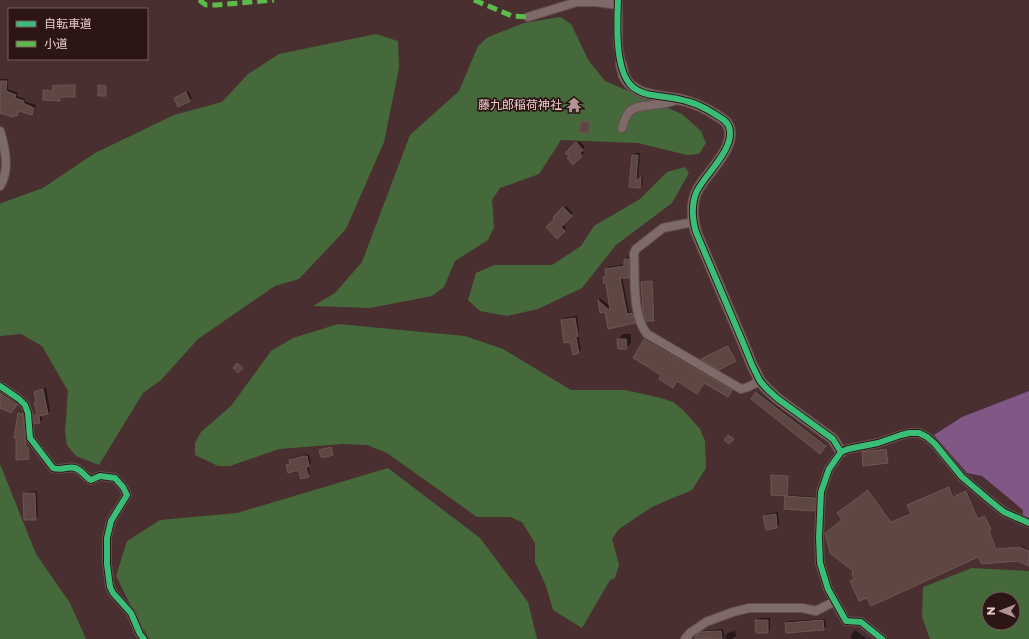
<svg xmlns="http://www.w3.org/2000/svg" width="1029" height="639" viewBox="0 0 1029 639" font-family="Montserrat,'Noto Sans JP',sans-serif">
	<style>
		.forest { fill: #46693b; fill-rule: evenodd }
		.water { fill: #815786 }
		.shadow { fill: #0007 }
		.building { fill: #5e4743; stroke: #6d5754 }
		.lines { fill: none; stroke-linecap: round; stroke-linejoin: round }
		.minor-casing { stroke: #664e4e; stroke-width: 10 }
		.tertiary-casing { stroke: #664e4e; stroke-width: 12 }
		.minor { stroke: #7f6a6a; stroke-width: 8 }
		.tertiary { stroke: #7f6a6a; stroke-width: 10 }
		.quiet { stroke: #5cbc4b; stroke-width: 5; stroke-dasharray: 10 5; stroke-linecap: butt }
		.cycleway-casing { stroke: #2b1515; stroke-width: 8 }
		.cycleway { stroke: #3abd76; stroke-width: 6 }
		.labels { text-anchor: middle; stroke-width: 3.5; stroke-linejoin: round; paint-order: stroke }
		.poi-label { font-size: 12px; fill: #ebcbca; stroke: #2b1515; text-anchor: end }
	</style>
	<rect width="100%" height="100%" fill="#492f30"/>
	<path class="forest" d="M560,17L571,24L589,61L605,81L682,114L701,131L706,143L699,154L687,155L638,143L561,140L539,174L500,188L492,200L494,227L488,240L455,261L444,287L432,296L370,308L313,306L335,293L362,262L410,135L459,91L478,46L488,37L524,23Z
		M376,34L398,41L399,68L384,142L346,229L299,279L275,286L198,339L161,380L143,393L99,465L76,456L67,445L65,432L68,391L42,346L21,334L0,336V204L4,202L43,188L95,153L174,115L222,102L248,74L279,54Z
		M685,167L689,173L672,203L616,245L582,288L538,309L507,316L480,311L468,300L476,273L494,265H552L581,246L594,226L640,199L667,172Z
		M338,324L465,336L503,349L571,390H625L661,398L673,402L683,410L700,429L705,441L706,468L692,490L652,507L619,529L612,539L619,565L615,578L610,580L582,628L553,610L546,586L535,562V543L522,522L510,517H477L387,453L367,445L343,444L279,449L230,466H218L195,455V443L201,432L231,406L271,351L293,338Z
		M0,464L36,554L70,603L86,639H0Z
		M388,468L480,538L528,602L537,639H150L139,622L116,576L127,541L160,520L237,513Z
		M972,568L1029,571V639H930L922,617L923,587ZM989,599H1013V623H989Z"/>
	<path class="water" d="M1029,391V518L1023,516V510L982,476L967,473L934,435L962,417Z"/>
	<path class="shadow" d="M0,79H8V89L18,93L17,96L25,99L24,101L36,105L34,112L31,114L20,110L17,115L0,110Z
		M54,84L75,85V95L74,96H61L60,100L44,91L45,90H53Z
		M188,91L192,98L190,100L179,106L177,96Z
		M579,141L585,147L582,150L584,153L573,163L570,156L567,153Z
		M635,153H640L638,181L643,176L642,185L640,187L630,186L632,155Z
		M566,206L573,213L562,224L566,228L557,238L556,219L554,217Z
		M627,257H631V274L629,277H622L629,312L634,311L637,320L635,322L605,311L601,312L599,300L600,298L611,307L607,282L604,278L606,275V269L608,267L625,264V260Z
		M643,281H652L655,319L654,320L642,282Z
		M577,316L579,333L578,335L581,350L579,352L574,354L571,341L562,321L564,318Z
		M623,334H631V343L626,348L618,340Z
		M646,338L732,389L729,395L704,382L677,380L663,375L634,358Z
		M729,346L736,360L719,369L703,359Z
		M46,388L50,410L48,413L41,415L42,420L40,422L35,423V415L37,412L35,403L37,401L35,392L38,390Z
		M0,390L18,403L12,410L0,407Z
		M758,392L826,445L820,453L757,393Z
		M20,411L24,412L27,446H30V457L29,458L17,459L19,413Z
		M886,448L888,461L887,462L863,452Z
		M306,454L309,455L311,463L308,466L310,474L308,476L299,469L287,466L291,463L290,460L292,458Z
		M773,475H788L787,494L786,495L772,476Z
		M950,487L954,497L967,491L979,519L986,516L991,527L989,529L997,549L1022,546L1029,550V565L1018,560L979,556L868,596L855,579L843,520L839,513L869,490L892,522L912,514L909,505Z
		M37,491L38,516L36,519L24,494L26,492Z
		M786,495L815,497L814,509L813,510L786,496Z
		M778,512L779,524L776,527L764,517L767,514Z
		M759,618H770V630L768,632L756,620Z
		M825,619L826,627L823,629L786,623L788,621Z
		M723,629L724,637L728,633L735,631L736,636L732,639H726V636L723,639H696L698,634L704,631Z
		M855,630L867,639H853L850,637Z"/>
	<path class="building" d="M0,81H7L6,91L16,95L15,98L24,101L23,103L34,108L32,115L19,111L17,116L15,115L14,117L0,113Z
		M53,85H75V97H60V101L43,100V90L52,91Z
		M98,85L106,86V96H98Z
		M186,92L190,101L178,107L174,98Z
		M574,98L579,102L574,107L569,102Z
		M581,121L590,122L589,134L579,132Z
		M576,142L583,150L580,153L582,156L573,165L567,158L569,156L565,153Z
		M632,155H638L636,181L641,177L640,188L629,187Z
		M563,207L572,216L561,227L565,231L557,239L546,227L554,219L553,217Z
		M624,259H629V278H620L627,314L632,313L635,323L608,329L605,312L600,313L598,300L610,311L606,283L604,284L603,277H606L605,269L624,266Z
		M652,281L654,321H646L643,310L641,282Z
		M575,318L578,336L576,337L579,353L573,355L570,342L564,343L561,320Z
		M617,339H626L627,349H618Z
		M644,339L732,390L728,397L704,383L697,394L677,381L673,388L659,379L661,375L633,358Z
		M728,346L736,361L719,370L701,359Z
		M237,363L243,368L238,373L233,368Z
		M43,389L48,414L39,416L40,423L34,424V415H37L34,403L36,402L34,392Z
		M756,392L826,446L820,454L751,399Z
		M0,393L17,405L11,413L0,408Z
		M18,413H22L23,414L25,438L26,442V447H29V459L16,460V438H14Z
		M728,435L734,439L729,444L724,440Z
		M331,447L333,455L323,458V456L321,457L319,450Z
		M886,449L888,463L863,466L862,452Z
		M303,456H307L309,466L306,467L309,477L301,479L298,470L288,473L286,465L290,464L289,460Z
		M771,475L788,476L787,496L771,495Z
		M949,487L953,497L966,491L978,519L985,516L991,529L989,530L996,549L1020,547L1029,551V566L1017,561L982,564L978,557L871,606L867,598L859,601L850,581L854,579L852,574L853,571L830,553L825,533L842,520L837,513L868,490L891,522L911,514L907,505Z
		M23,493H35L36,520H24Z
		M785,496L815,498L814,511L784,509Z
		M776,514L777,528L766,530L763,516Z
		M755,620H768V633H756Z
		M823,620L824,630L786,633L785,623Z
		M721,631L722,639H695V637L700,632Z"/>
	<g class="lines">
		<defs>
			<path id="minor" d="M618,1V45L621,64
				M528,17L577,2H596L618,5
				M622,128C624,122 625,116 630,111C637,103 665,107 678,99
				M0,131C5,147 10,171 0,186
				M693,222L663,228L636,249L634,253C635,276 632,316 647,334L741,389L748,387L760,381
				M0,386L19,399L25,405L28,413L30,438L53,468C60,471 68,466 75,468C82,470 85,477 91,480L100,476L115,478L123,487L127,495L111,521L107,538V564L110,587L113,593L131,613L140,634L144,639
				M685,639L690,633L706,622L733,612L749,608H802L816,611L835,601
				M882,639L861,622L846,621L828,589L820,563L819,538L821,492L829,469L841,452L848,449L878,443L901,435L909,433H919L927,437L935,444L962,477L989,500L1004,512L1029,523"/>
			<path id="tertiary" d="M621,64C622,68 623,72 624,76C635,99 665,95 686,101C697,104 707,109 716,115C721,118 727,121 729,127C736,149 706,173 697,191C691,204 692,218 696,232L744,345L752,365L760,381L767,389L778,399L833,439L841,452"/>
		</defs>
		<use href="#minor" class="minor-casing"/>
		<use href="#tertiary" class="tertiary-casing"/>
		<use href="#minor" class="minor"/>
		<use href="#tertiary" class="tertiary"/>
		<path class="quiet" d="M199,0L206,5H216L274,0
			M474,0L512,16L528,17"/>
		<defs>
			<path id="cycleway" d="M618,0C617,22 615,65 629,83C633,89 640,92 647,94C660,97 673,97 686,101C695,103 705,108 713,113C719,117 727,120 729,127C736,148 706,173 697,191C691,204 692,218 696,232L744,345L752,365L760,381L767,389L778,399L833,439L841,452
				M0,386L19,399L25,405L28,413L30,438L53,468C60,471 68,466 75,468C82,470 85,477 91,480L100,476L115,478L123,487L127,495L111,521L107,538V564L110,587L113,593L131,613L140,634L144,639
				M882,639L861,622L846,621L828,589L820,563L819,538L821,492L829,469L841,452L848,449L878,443L901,435L909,433H919L927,437L935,444L962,477L989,500L1004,512L1029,523"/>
		</defs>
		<use href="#cycleway" class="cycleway-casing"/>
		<use href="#cycleway" class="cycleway"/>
	</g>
	<defs>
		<symbol id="temple-bare" viewBox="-9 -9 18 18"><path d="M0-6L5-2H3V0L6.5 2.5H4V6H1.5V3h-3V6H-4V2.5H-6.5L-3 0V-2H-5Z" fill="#b29494" stroke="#2b1515" stroke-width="2.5" paint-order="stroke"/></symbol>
	</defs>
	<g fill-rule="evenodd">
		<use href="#temple-bare" x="563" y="94" width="22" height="22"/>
	</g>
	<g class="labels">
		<g class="poi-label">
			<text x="562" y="109">藤九郎稲荷神社</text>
		</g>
	</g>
	<rect x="8" y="8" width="140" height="52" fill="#2b1515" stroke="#785e5d"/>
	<rect x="16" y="21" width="20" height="6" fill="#3abd76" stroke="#785e5d"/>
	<text x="44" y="28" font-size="12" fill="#ebcbca">自転車道</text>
	<rect x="16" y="41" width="20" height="6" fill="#5cbc4b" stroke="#785e5d"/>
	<text x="44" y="48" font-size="12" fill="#ebcbca">小道</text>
	<g transform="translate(1001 611) rotate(270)"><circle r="19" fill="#2b1515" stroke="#785e5d"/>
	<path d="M0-3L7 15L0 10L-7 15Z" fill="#b29494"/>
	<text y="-6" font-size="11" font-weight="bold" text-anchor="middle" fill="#ebcbca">N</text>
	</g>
</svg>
